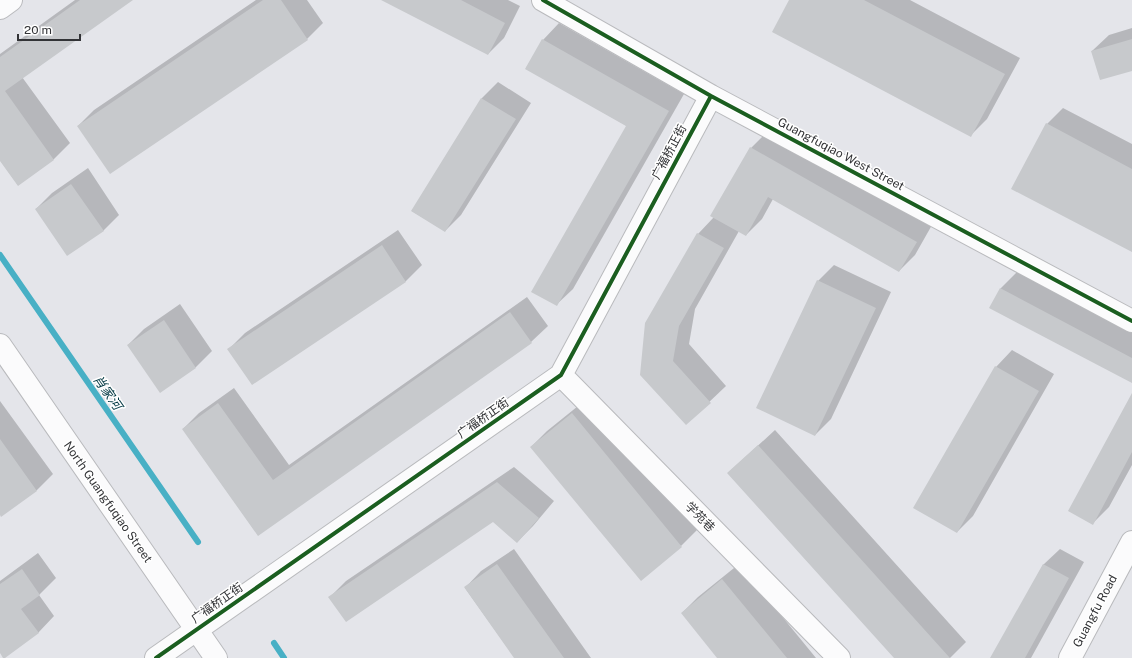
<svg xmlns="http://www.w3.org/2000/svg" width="1132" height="658" viewBox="0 0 1132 658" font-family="'Public Sans','Noto Sans SC',sans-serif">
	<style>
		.shadow { fill: #0003 }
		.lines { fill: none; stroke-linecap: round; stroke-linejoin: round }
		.stream { stroke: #48b0c5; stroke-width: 6 }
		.building { fill: #c7c9cc }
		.street-casing { stroke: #b9babd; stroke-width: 24 }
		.secondary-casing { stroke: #b9babd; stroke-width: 24 }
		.street { stroke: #fbfbfc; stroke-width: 22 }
		.secondary { stroke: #fbfbfc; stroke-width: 22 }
		.cycleway-casing { stroke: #fff; stroke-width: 6 }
		.cycleway { stroke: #1b5e20; stroke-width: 4 }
		.labels { text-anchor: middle; stroke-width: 3; stroke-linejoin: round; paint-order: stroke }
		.street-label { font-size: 12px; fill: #323336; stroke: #fff }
		.water-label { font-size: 13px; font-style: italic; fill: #003742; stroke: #fff }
	</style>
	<rect width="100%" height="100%" fill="#e4e5ea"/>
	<path class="shadow" d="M75,0H131L22,77L70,143L54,159L18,185L0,160V54Z
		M256,0H307L323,23L307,39L78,126L94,110Z
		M383,0H508L520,6L504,38L488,54Z
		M790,0H910L1020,58L987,119L971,135Z
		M559,23L684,94L573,289L556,305L627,126L526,68L543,40Z
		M1132,28V70L1092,51L1109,35Z
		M498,82L531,103L461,215L445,231L412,211L482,98Z
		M1063,108L1132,144V251L1047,124Z
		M767,132L932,225L915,255L899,271L773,199L762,219L746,235L739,231L695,309L689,344L726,386L686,424L646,324L698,234L714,217L751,148Z
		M88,168L119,215L103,231L36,209L52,193Z
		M398,230L422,265L406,281L252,384L229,349L245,333Z
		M834,265L891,292L831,419L815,435L818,281Z
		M1017,272L1132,333V382L991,307L1001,288Z
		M527,297L548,326L531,342L258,535L183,429L199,413L234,388L289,465Z
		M180,304L212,351L196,367L160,391L128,345L144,329Z
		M1012,350L1054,374L973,516L957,532L996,367Z
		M1132,395V465L1109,507L1093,523Z
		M588,398L697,530L681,546L531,447L547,431Z
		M0,401L53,474L37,490L2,515L0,513Z
		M775,430L966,642L950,658H895L728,473Z
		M514,467L554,501L533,526L517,542L493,521L330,597L346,581Z
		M514,549L591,658H515L465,588L481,571Z
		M1060,549L1084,562L1031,658H992L1043,565Z
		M38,553L56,578L39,595L54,616L38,633L0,652V581Z
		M739,564L816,658H719L682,613L698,597Z"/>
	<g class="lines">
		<path class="stream" d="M0,255L198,542
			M274,643L284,658"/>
	</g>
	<path class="building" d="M80,0H133L5,91L54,160L18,186L0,161V57Z
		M263,0H281L308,40L110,174L77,126Z
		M381,0H461L505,23L488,55Z
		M789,0H864L1005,74L971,137L772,32Z
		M542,39L669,111L557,306L531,292L626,126L525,69Z
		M1132,39V71L1100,80L1091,51Z
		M481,98L516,119L445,232L411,211Z
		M1046,123L1132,169V252L1011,189Z
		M750,147L917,242L899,272L768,197L746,236L710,216Z
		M71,184L104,231L67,256L35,209Z
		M697,233L724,248L679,326L673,361L711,403L686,425L640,375L645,323Z
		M382,245L406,282L252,385L227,349Z
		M817,280L876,308L815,436L756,408Z
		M1000,288L1132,358V383L989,308Z
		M510,312L532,343L258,536L182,429L218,403L273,480Z
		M164,320L196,368L160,393L127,345Z
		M995,366L1039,391L957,533L913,508Z
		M1132,393V452L1093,525L1068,511Z
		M572,413L682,547L641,581L530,447Z
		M0,439L37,491L1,517L0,515Z
		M758,445L950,658H894L727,473Z
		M497,482L539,518L517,543L493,522L346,622L328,597Z
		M497,564L564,658H514L464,587Z
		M1043,564L1069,578L1025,658H990Z
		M22,569L40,595L21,609L39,633L5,658H3L0,653V584Z
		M722,579L787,658H717L681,613Z"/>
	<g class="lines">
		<defs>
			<path id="street" d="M543,0L711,96L1132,321
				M0,8L11,0
				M561,375L839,658
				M156,658L561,375L711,96"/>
			<path id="secondary" d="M0,345L216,658
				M1070,658L1132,542"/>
		</defs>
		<use href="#street" class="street-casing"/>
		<use href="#secondary" class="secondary-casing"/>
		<use href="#street" class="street"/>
		<use href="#secondary" class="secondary"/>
		<defs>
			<path id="cycleway" d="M543,0L711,96L1132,321
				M156,658L561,375L711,96"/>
		</defs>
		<use href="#cycleway" class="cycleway-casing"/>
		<use href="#cycleway" class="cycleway"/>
	</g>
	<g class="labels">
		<g class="street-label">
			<text transform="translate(669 152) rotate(-62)" y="4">广福桥正街</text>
			<text transform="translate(841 154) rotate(28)" y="4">Guangfuqiao West Street</text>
			<text transform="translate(483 418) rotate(-35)" y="4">广福桥正街</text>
			<text transform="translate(108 502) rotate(55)" y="4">North Guangfuqiao Street</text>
			<text transform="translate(700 517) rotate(45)" y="4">学苑巷</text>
			<text transform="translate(217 603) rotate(-35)" y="4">广福桥正街</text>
			<text transform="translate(1095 611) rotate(-62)" y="4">Guangfu Road</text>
		</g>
		<g class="water-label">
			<text transform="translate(108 392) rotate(55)" y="5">肖家河</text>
		</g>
	</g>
	<path d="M18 34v6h62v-6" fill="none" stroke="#323336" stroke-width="2"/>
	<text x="24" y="34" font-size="12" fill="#323336" stroke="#ffffff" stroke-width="3" paint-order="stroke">20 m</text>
</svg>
